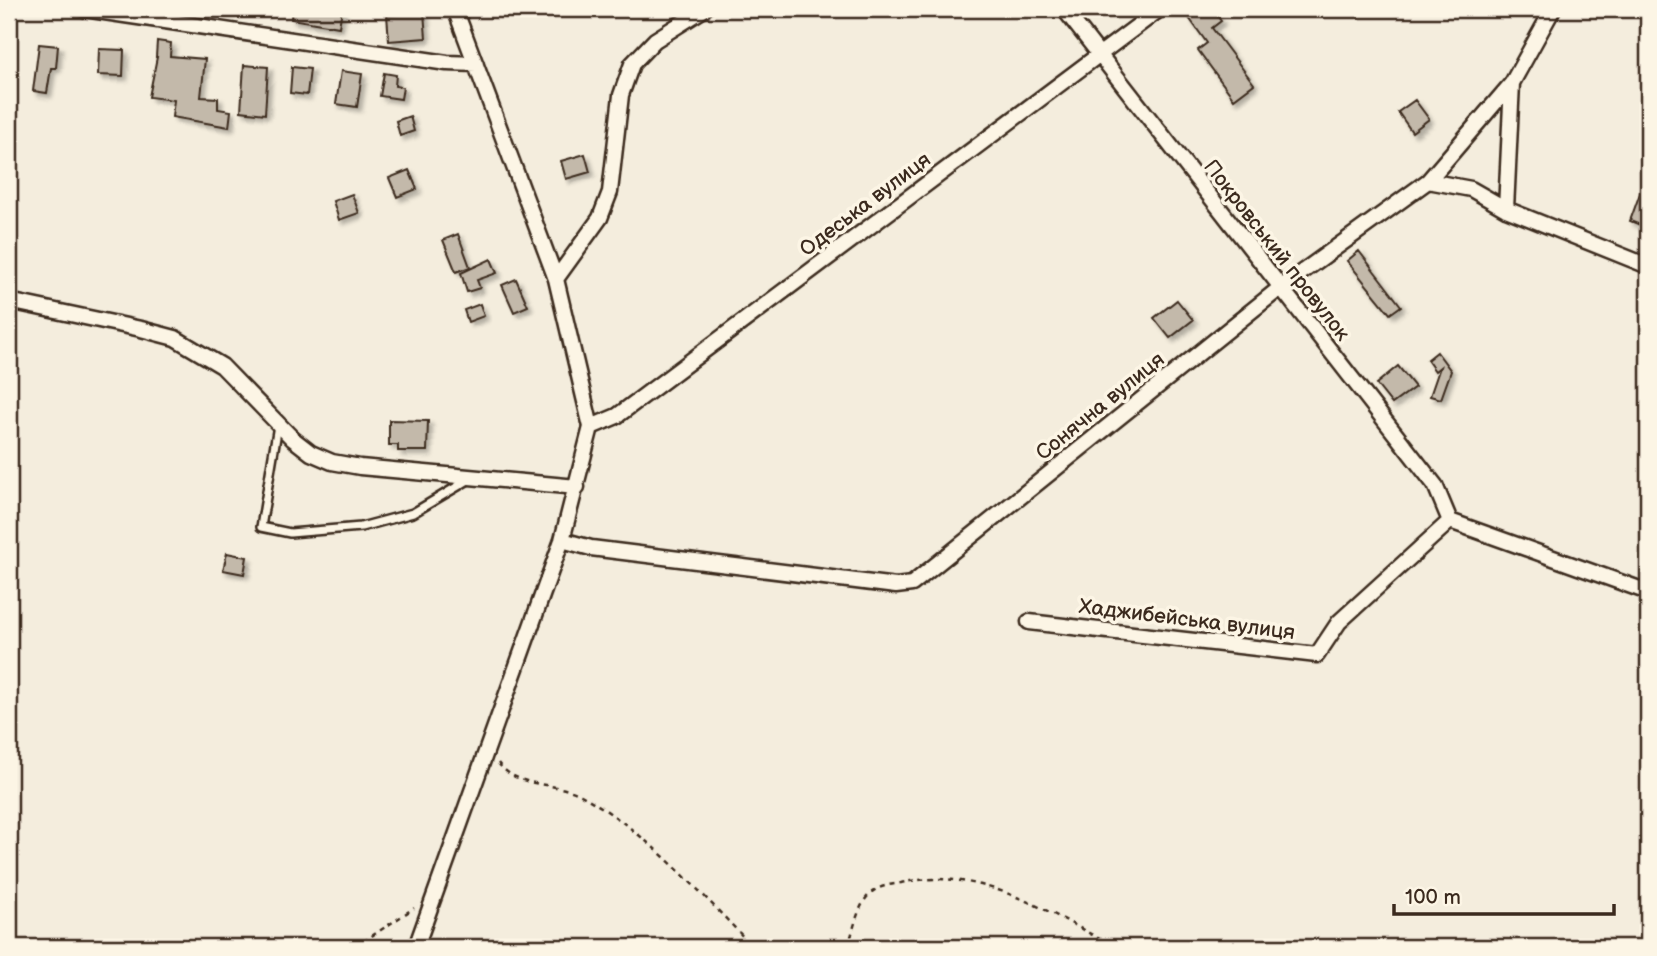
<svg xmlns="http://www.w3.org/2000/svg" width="1657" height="956" viewBox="0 0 1657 956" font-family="'Balsamiq Sans',sans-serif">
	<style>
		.building { fill: #c3b9aa; stroke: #3b2a1e; stroke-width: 2; filter: url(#shadow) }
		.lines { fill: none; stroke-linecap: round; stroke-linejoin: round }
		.lane-casing { stroke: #3b2a1e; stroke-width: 12 }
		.street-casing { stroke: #3b2a1e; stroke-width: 19 }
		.path { stroke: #3b2a1e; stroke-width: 2.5; stroke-dasharray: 5 5; stroke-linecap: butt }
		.lane { stroke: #fcf5e5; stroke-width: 7 }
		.street { stroke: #fcf5e5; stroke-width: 14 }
		.labels { text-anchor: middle; stroke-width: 7; stroke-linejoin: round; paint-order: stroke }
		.street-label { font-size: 21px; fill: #3b2a1e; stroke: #fcf5e5 }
	</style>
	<defs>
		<filter id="shadow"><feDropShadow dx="4" dy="4" stdDeviation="2" flood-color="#0004"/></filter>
	</defs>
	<rect width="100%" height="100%" fill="#f4eddd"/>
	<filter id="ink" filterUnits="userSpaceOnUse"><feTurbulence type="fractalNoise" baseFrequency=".0143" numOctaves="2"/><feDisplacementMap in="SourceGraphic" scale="14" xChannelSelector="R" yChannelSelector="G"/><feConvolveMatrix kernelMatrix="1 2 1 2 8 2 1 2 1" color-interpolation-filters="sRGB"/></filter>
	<g filter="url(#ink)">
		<path class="building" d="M292,9H342L339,27L291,19Z
			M1201,9H1212L1221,21L1212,28L1254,84L1234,99L1198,50L1207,43L1189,18Z
			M424,12L426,38L389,41L387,15Z
			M157,41L171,43L170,56L205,59L201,97L218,98V109L231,111L229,127L172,117L174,100L149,97L157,57H156Z
			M39,44L58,46L56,68H51L47,93L33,91Z
			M99,49L124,50L123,76L98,75Z
			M244,65L268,67L265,114L241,111Z
			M292,67L310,69L307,95L290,93Z
			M341,71L362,74L357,107L336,104Z
			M384,73L396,75L395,86L403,87L401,99L380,96Z
			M1415,100L1429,119L1412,132L1398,112Z
			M410,116L414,131L400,136L396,121Z
			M585,154L590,172L566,179L561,161Z
			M409,170L417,189L397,197L389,178Z
			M1647,174H1648V228L1630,221Z
			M352,194L359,213L339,220L333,201Z
			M458,234L470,267L456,272L443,240Z
			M1359,251L1401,306L1390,314L1347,261Z
			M491,259L497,273L477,280L480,288L467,292L461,273Z
			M516,279L528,306L514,312L502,285Z
			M1177,300L1193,320L1170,338L1154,318Z
			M480,304L484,316L468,322L464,310Z
			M1437,352L1451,371L1441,399L1430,396L1440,367L1435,371L1427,360Z
			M1398,366L1415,387L1392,404L1376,384Z
			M389,420L428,421L427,451H398V445H389Z
			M227,553L247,557L244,574L223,570Z"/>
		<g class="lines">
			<defs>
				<path id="lane" d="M278,425L261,527L290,533L361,527L413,513L470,479"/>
				<path id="street" d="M84,9L447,63L476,64
					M1064,9L1435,485L1450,521
					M1428,181L1471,189L1506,209L1648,266
					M1506,209L1512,83
					M556,279L600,218L610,192L621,95L632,64L655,40L704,9
					M9,301L141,329L175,338L222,366L293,439L311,453L332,462L360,467L577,487
					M591,427L617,416L1160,9
					M562,540L591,548L896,586L912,584L1280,288L1428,181L1512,83L1553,9
					M1029,622L1317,655L1339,622L1450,521L1648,592
					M416,947L562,540L591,427L556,279L455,9"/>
			</defs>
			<use href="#lane" class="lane-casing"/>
			<use href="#street" class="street-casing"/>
			<path class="path" d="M498,763C518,789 554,781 581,795C646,831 702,894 753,947
				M355,947L414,908
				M848,947C853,932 857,909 867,897C876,886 888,885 901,883C977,865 1050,912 1114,947"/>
			<use href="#lane" class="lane"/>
			<use href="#street" class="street"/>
		</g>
	</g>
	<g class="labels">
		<g class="street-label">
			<text transform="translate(865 204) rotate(-37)" y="7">Одеська вулиця</text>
			<text transform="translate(1277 250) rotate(52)" y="7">Покровський провулок</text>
			<text transform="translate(1100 406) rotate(-39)" y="7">Сонячна вулиця</text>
			<text transform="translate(1187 619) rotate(7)" y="7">Хаджибейська вулиця</text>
		</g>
	</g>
	<rect width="1657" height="956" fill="none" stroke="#fcf5e5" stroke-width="35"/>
	<rect x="18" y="18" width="1622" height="921" fill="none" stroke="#3b2a1e" stroke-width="2.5" filter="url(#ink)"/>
	<path d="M1394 904v10h220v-10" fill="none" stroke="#3b2a1e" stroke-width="3.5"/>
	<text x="1405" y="904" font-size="21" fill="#3b2a1e" stroke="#fcf5e5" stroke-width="5" paint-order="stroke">100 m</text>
</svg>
